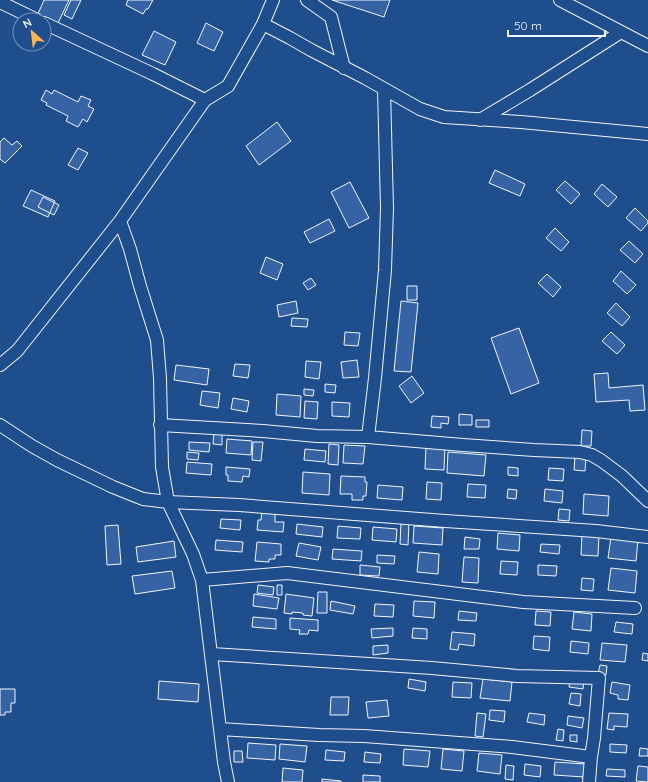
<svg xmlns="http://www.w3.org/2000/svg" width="648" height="782" viewBox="0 0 648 782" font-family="Quicksand,sans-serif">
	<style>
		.building { fill: #3563a3; stroke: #f2f6ff }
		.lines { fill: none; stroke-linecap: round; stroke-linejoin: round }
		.street-casing { stroke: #f2f6ff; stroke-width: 14 }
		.street { stroke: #1f4e8c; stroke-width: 12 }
	</style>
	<rect width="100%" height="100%" fill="#1f4e8c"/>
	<path class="building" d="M44,0H69L57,25L37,16Z
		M71,0H81L72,19L64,15Z
		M128,0H153L148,9H146L143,14L126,5Z
		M332,0H390L384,17Z
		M206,23L223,32L214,51L197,43Z
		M154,31L176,42L165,65L142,55Z
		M46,90L52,94L54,90L78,102L81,96L91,100L88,106L94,109L87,122L83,119L78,127L66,121L68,116L46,105L47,103L41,100Z
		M277,122L291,141L259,165L246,146Z
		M4,138L12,145L17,141L22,146L5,163L0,159V142Z
		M78,148L88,153L78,170L68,165Z
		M495,170L525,184L520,196L489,183Z
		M565,181L580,194L571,204L556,190Z
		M350,182L369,218L349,228L331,192Z
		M602,184L617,197L608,207L594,194Z
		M31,190L55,201L48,217L23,206Z
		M43,197L59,205L54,215L38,207Z
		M635,208L648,221V223L641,231L626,218Z
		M329,219L335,231L310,243L304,232Z
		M555,228L569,242L561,251L546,238Z
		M629,241L643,254L635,263L620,250Z
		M266,257L283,264L277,280L260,273Z
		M621,271L636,285L627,294L613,281Z
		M547,274L561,287L553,297L538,283Z
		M311,278L316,285L308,290L303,283Z
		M407,286H417V300H407Z
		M296,301L298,313L279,317L277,305Z
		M401,301L418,303L411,372L394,371Z
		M616,303L630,317L622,326L607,313Z
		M292,318L308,319L307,327L291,326Z
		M519,328L539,383L511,394L491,338Z
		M345,332L360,333L358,346L344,345Z
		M611,332L625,345L617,354L602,341Z
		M357,360L359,377L343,378L341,362Z
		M306,361L321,362L319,379L305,377Z
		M235,364L250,365L248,378L233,376Z
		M176,365L209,369L207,385L174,380Z
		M608,373L609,388L643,385L645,410L630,411L629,400L596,402L594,374Z
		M412,376L424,393L411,403L399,386Z
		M325,384L336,385L335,393L325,392Z
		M304,389L314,390L313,396L304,395Z
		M202,391L220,393L218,408L200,405Z
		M277,394L301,396L300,417L276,415Z
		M233,398L249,401L247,412L231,409Z
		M305,401L318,402L317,419L304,418Z
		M332,402L350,403L349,417L332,416Z
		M459,414L472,415V425H459Z
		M432,416L449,417L448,424L441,423V428L431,427Z
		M476,420H489V427H476Z
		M582,430L592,431L591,446H581Z
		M214,432L222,433V445L213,444Z
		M227,439L252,441L251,455L226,453Z
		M189,442L210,443L209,452L189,450Z
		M253,442H263L261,461L252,460Z
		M329,444L339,445L338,465L328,464Z
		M344,445L365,446L363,464L343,463Z
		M426,445L445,446L444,470L425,469Z
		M305,449L326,451L325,462L304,460Z
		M187,452L199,453L198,460L187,459Z
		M448,452L486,455L484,476L447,473Z
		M575,456L586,457L585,471L574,470Z
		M187,462L212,464L211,475L186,473Z
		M226,467L250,469L249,477L243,476L242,482L228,481V475H226Z
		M508,467L518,468V476L508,475Z
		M549,468L564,469L563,481L548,480Z
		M303,472L330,474L329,495L302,493Z
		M341,476L365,477V482H367L366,496H363V500H352V494H340Z
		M427,482L442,483L441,500L426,499Z
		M468,484L486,485L485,498L467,497Z
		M378,485L403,487L402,500L377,498Z
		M508,489L517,490L516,499L507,498Z
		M545,489L563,491L562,503L544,501Z
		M584,494L609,496L608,516L583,514Z
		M559,509L570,510L569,521L558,520Z
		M262,512L275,513V522H284L283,532L257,530L258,520H261Z
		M221,519L241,520L240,530L220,528Z
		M401,522H409L408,545L400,544Z
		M297,524L323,527L322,537L296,534Z
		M118,525L121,564L107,565L105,526Z
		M338,526L361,528L360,539L337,538Z
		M414,526L443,528L442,545L413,543Z
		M373,527L397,529L396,542L372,540Z
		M498,533L520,535L519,551L497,549Z
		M582,534L599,535L598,556L581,555Z
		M465,537L480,539L479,549H464Z
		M611,537L638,540L636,561L608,558Z
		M216,540L243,542L242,552L215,550Z
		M174,541L176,557L138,562L136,547Z
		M257,542L281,544V555H275V559H269V562L255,561Z
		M299,543L321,547L318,560L296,556Z
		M541,544L560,545L559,554L540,552Z
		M333,549L362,551L361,561L332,559Z
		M419,552L439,554L438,574L417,572Z
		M377,555L395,556L394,564L377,563Z
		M464,557L479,558L478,583L462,582Z
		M501,561L518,562L517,575L500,574Z
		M360,565L380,567L379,576L360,575Z
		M538,565L557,566L556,576L538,575Z
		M611,568L637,571L635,593L608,590Z
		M172,571L175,588L135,594L132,576Z
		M582,578L594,579L593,591L581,590Z
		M258,585L274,587L273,595L257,593Z
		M277,585H282V595H277Z
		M318,592H327V613H317Z
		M254,594L279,598L277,609L253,606Z
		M286,594L314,598L312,616L303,615V613L292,612V614L284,613Z
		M331,601L355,606L353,614L330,610Z
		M414,601L435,602L434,618L413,616Z
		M375,604L394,605L393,617L374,616Z
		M459,611L477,613L476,621L458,620Z
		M536,611L551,612L550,626L535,625Z
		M574,612L592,614L591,631L572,629Z
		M253,617L276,619V629L252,627Z
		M290,618L318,620V631L309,630L308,634H299L300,630L290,629Z
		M616,622L633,624L632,634L614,632Z
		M393,628V636L372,638L371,629Z
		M413,628L427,629V639L412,638Z
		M452,632L475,634L474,646L459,644L458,650L450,649Z
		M534,636L550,637L549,651L533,649Z
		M571,641L589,643L588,654L570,652Z
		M602,643L627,645L625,662L600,660Z
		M388,645V653L373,655V646Z
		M643,653L648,654V661L642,660Z
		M600,665L607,666L606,675L598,674Z
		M409,679L426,682L425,691L408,688Z
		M483,679L512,682L510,701L480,698Z
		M570,679L584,681L583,689L569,687Z
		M159,681L199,684L198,702L158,699Z
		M453,682L472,683L471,698L452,697Z
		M612,682L630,685L628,700L618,699V695L610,693Z
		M0,689H15V703H11V712H5V715H0Z
		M571,693L581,694L580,706L569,704Z
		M331,697H349L348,715H330Z
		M387,700L389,716L368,718L366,702Z
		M490,710L505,711L504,722L489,720Z
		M477,713L486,714L483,737L475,736Z
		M529,713L545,715L544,725L527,722Z
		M609,713L628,714L627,727L614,726V730L607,729Z
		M568,716L584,718L582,728L567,725Z
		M558,729L564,730L563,741L556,740Z
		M570,735H577V742L570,741Z
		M248,743L276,745L275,760L247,758Z
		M280,744L307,746L305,762L279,759Z
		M610,744L627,745L626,753L610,752Z
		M640,748L648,749V756H639Z
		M404,749L430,751L428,767L403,765Z
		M443,749L464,751L462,771L441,769Z
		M326,750L345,752L344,761L325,760Z
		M234,751H242L243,762H234Z
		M365,752L381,754L380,763L364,762Z
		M479,753L502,755L500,774L477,771Z
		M555,762L585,764L584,777L554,775Z
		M525,764L541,766L540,777L524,775Z
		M506,765L514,766L513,780L505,779Z
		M638,766L648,767V782L636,781Z
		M283,768L303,770L302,782H282Z
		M607,769L625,770V777L606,776Z
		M363,775L380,776V782H363Z
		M322,779L341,781V782H322Z"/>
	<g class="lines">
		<defs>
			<path id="street" d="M307,0L331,17L344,68
				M560,0L648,46
				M0,2L37,20
				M44,23L153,74L205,100
				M263,24L290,38L311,50L365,78L420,109L444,117L521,122L648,134
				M480,120L530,90L621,32
				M120,221L130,249L140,286L157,340L160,378L162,467L168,502L193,554L202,580L224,762L228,782
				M0,365L17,351L120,221L205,100L228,86L263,24L273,0
				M0,425L32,446L57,460L113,487L143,499L168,502L239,505L445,521L596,531L648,537
				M160,425L263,431L317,436L368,437L463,445L534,450L580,452L592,455L602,461L622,476L648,501
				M368,437L375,378L385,270L387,208L384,89
				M202,580L287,573L523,602L635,608
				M212,654L432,668L517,676L599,678L594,738L591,757L589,782
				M220,729L319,735L364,736L512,747L591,757"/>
		</defs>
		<use href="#street" class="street-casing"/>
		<use href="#street" class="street"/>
	</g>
	<g transform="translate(32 32) rotate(332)"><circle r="19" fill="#1f4e8c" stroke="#7391ba"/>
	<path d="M0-3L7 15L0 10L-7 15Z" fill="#ffb74d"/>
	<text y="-6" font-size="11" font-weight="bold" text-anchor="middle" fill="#f2f6ff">N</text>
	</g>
	<path d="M508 30v6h97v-6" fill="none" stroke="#f2f6ff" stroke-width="2"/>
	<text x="514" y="30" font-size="12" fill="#f2f6ff" stroke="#1f4e8c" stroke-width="3" paint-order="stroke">50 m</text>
</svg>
